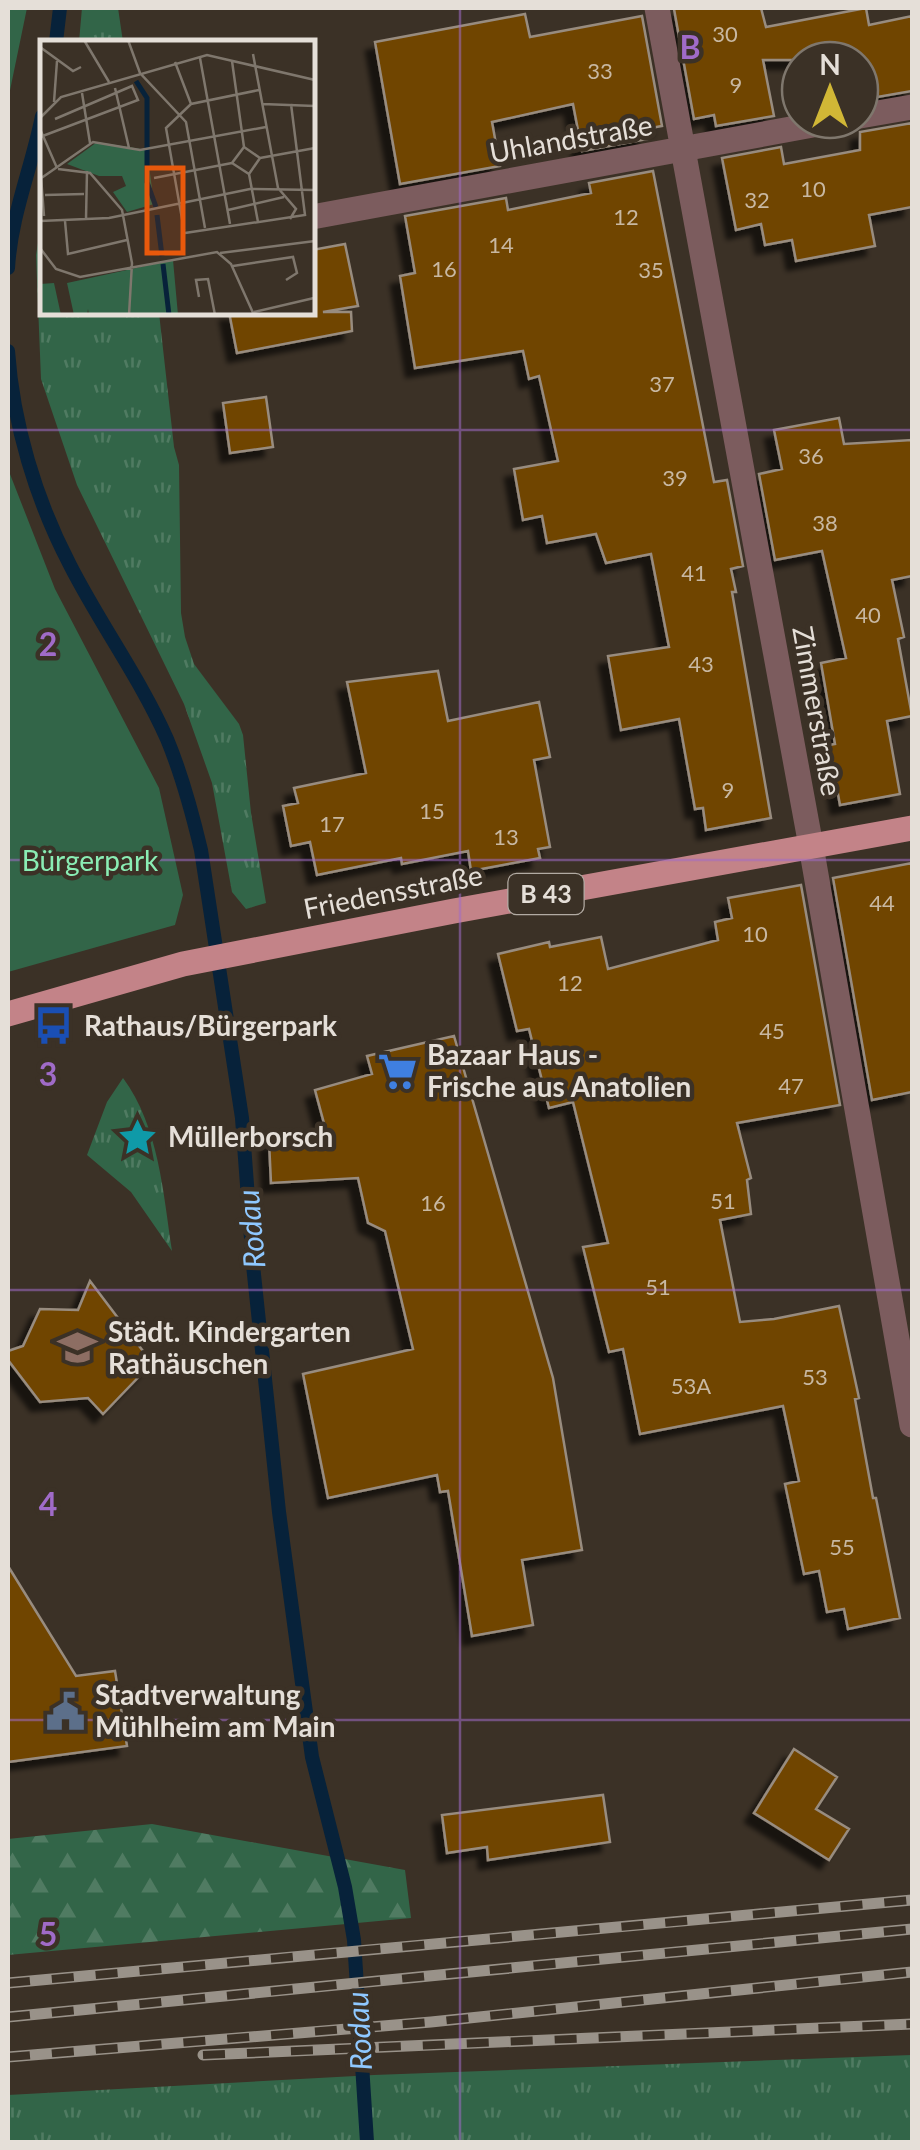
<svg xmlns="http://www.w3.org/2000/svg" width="920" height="2150" viewBox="0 0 920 2150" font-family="Lato,sans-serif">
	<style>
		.grass { fill: url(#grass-tufts) }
		.forest { fill: url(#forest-firs) }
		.park { fill: #326548 }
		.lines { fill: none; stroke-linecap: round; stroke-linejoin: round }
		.stream { stroke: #07223a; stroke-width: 14 }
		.building { fill: #704402; stroke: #988c7f; stroke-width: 2.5; filter: url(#shadow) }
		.minor { stroke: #7c5c5e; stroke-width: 25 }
		.primary { stroke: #c38388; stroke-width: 25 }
		.rail-casing { stroke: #999289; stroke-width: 11 }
		.rail { stroke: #3b3126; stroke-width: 8; stroke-dasharray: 22; stroke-linecap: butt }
		.grid { fill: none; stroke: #a06bc8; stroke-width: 2.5; stroke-opacity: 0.55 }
		.labels { text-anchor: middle; stroke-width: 9; stroke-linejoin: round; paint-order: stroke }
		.number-label { font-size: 22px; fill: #c8b8a2 }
		.shield { fill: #3b3126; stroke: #b2aba3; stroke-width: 2.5 }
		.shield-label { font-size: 25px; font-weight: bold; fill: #e5dfd8 }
		.street-label { font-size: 28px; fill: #e5dfd8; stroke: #3b3126 }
		.park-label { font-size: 28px; fill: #8aedb4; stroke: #3b3126 }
		.poi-label { font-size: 28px; font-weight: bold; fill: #e5dfd8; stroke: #3b3126; text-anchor: start }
		.water-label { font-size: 30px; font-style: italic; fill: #8fc8ff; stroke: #3b3126 }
		.inset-river { fill: none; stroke: #07223a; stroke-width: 5 }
		.inset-road { fill: none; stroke: #7f776d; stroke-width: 2.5 }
		.view { fill: #e8590c; fill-opacity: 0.15; stroke: #e8590c; stroke-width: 5 }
		.inset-edge { fill: none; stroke: #e5dfd8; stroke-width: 5 }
		.grid-label { font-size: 32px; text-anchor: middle; font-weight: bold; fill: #a06bc8; stroke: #3b3126; stroke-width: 9; stroke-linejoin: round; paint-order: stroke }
	</style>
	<defs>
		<pattern id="grass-tufts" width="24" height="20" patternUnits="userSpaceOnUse" patternTransform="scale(2.5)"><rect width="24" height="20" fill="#326548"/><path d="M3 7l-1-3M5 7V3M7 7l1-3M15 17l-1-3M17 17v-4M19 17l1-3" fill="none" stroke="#507b62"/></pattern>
		<pattern id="forest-firs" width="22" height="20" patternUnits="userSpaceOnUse" patternTransform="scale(2.5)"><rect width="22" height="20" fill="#326548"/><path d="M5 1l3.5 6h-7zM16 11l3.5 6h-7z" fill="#507b62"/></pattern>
		<filter id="shadow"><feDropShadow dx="-9" dy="9" stdDeviation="2.5" flood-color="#0009"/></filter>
	</defs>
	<rect width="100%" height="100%" fill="#3b3126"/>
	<path class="grass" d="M82,8H118L123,42H79Z
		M42,219V312L159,313L174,447L179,465L181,613L185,637L194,664L239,724L243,735L251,813L266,903L246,909L232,892L212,783L184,704L77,485L41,379L36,255Z
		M123,1078C159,1127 163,1192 172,1251L131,1192L87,1155L107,1102Z
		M912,2055V2142H8V2095L374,2075Z"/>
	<path class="forest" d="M152,1824L405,1870L411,1918L8,1955V1839Z"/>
	<path class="park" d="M8,8H27L8,100Z
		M8,469L55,589L159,788L183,895L175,925L8,972Z"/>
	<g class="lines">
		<path class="stream" d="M56,42L60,8
			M8,268C11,215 32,167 42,116
			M8,351C13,424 36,500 70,565C100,624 140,678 167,739C182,775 192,812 201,850L242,1118L253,1265L279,1512L312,1757L345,1887L354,1940L367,2142"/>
	</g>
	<path class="building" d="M684,8H761L766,27L866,8L869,25L912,16V91L860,100V60H763L774,116L716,126L714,115L694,119L674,9Z
		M525,14L530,37L642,16L662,126L645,129L647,139L582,151L573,104L492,122L500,166L400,184L375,42Z
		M912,123V207L869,215L875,246L796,261L792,240L765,245L761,224L736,230L722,158L781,147L784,164L860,150V132Z
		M653,171L714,482L727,480L743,566L731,569L736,592H732L771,818L706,830L703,808L695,809L679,719L621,730L608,656L669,647L651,554L606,563L596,534L547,543L542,516L523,520L514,469L558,461L539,376L529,379L523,351L415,368L400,276L415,273L405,216L506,198L508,210L591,193L589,183Z
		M345,244L358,306L323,312H351L352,331L237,353L229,312H312V250Z
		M266,397L273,447L230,453L223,403Z
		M839,418L844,444L912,440V576L892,580L904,637L898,639L912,716L887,721L900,794L840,805L829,745L835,744L821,663L846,658L822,551L775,560L759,474L782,469L774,430Z
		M438,671L448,721L539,702L550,757L534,760L550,847L538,849L540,858L471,871L468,851L402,864L401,858L317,875L310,842L291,846L283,806L298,803L294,788L366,773L347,682Z
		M912,863V1092L872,1100L833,878Z
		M801,885L840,1105L737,1123L751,1178L747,1180L751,1214L720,1220L740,1322L774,1319L839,1306L859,1398L855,1399L873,1498H876L900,1618L848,1629L844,1609L827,1612L819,1571L804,1574L785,1484L799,1481L783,1406L640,1434L623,1349L609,1352L583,1247L608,1243L573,1102L549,1108L529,1029L517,1031L498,954L549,942L550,947L601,937L608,969L718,940L715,922L732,918L728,898Z
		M454,1036L553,1378L582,1550L522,1560L533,1625L472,1636L448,1491L440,1492L437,1475L328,1498L303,1374L413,1349L385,1231L368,1223L358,1178L271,1183L269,1141L328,1138L315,1090L372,1074L367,1056Z
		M90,1281L152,1363L103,1414L88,1398L40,1402L8,1360V1351L23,1346L40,1309L78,1310Z
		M8,1566L76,1676L115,1671L127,1746L8,1762Z
		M794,1749L837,1777L816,1809L849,1829L829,1860L754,1813Z
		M603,1795L610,1842L488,1860L487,1847L447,1853L442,1815Z"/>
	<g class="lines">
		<path class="minor" d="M657,8L811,846L912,1425
			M860,116L912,107
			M312,217L840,120"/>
		<path class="primary" d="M8,1014L183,964L454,911L912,828"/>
		<defs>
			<path id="rail" d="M8,1983L912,1900
				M8,2017L912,1929
				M203,2055L912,2024
				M8,2057L431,2022L912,1972"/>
		</defs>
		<use href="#rail" class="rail-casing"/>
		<use href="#rail" class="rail"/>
	</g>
	<path class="grid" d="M460,8V2142M8,430H912M8,860H912M8,1290H912M8,1720H912"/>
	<defs>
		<symbol id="bus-bare" viewBox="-9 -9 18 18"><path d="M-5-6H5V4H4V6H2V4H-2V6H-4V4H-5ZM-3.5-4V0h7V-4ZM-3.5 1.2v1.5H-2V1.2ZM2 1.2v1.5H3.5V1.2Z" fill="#1a4fb4" stroke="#3b3126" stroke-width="2.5" paint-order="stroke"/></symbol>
		<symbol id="supermarket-bare" viewBox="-9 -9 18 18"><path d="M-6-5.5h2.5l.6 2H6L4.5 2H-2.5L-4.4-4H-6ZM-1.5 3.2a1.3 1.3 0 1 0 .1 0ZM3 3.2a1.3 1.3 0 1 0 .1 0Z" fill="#3f7fe0" stroke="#3b3126" stroke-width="2.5" paint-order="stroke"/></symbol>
		<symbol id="sight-bare" viewBox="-9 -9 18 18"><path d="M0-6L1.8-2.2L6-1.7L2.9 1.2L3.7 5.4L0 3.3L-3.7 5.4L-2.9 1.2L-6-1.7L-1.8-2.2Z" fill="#0f9aa8" stroke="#3b3126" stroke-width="2.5" paint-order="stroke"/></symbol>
		<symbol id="school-bare" viewBox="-9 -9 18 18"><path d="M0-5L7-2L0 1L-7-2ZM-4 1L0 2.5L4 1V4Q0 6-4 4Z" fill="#8d6e63" stroke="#3b3126" stroke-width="2.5" paint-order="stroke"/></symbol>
		<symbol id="civic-bare" viewBox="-9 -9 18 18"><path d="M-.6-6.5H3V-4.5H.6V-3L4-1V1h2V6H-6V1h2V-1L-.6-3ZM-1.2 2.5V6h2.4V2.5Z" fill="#5c6f8a" stroke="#3b3126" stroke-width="2.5" paint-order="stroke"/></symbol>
	</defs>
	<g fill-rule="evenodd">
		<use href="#bus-bare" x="26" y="998" width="55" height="55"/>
		<use href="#supermarket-bare" x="370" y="1044" width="55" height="55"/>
		<use href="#sight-bare" x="110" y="1110" width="55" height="55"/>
		<use href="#school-bare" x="50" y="1320" width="55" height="55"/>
		<use href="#civic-bare" x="38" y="1684" width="55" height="55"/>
	</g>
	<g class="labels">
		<g class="number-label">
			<text x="725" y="42">30</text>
			<text x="600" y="79">33</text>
			<text x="736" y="93">9</text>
			<text x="813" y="197">10</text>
			<text x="757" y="208">32</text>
			<text x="626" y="225">12</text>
			<text x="501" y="253">14</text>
			<text x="444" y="277">16</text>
			<text x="651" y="278">35</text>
			<text x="662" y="392">37</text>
			<text x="811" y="464">36</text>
			<text x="675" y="486">39</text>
			<text x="825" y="531">38</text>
			<text x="694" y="581">41</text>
			<text x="868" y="623">40</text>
			<text x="701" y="672">43</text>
			<text x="728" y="798">9</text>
			<text x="432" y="819">15</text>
			<text x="332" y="832">17</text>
			<text x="506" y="845">13</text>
			<text x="882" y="911">44</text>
			<text x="755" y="942">10</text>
			<text x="570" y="991">12</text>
			<text x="772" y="1039">45</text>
			<text x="791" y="1094">47</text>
			<text x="723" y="1209">51</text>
			<text x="433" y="1211">16</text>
			<text x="658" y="1295">51</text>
			<text x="815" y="1385">53</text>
			<text x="691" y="1394">53A</text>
			<text x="842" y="1555">55</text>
		</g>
		<rect class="shield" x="508.5" y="874" width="75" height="40" rx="8"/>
		<g class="shield-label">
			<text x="546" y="903">B 43</text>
		</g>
		<g class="street-label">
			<text transform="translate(571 139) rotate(-10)" y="10">Uhlandstraße</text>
			<text transform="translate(817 711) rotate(80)" y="10">Zimmerstraße</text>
			<text transform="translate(393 892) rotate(-11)" y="10">Friedensstraße</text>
		</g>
		<g class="park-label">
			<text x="90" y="871">Bürgerpark</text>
		</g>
		<g class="poi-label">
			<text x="84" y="1036">Rathaus/Bürgerpark</text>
			<text x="427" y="1065">Bazaar Haus -<tspan x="427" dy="32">Frische aus Anatolien</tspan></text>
			<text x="168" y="1147">Müllerborsch</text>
			<text x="108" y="1342">Städt. Kindergarten<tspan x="108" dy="32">Rathäuschen</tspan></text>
			<text x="95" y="1705">Stadtverwaltung<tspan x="95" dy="32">Mühlheim am Main</tspan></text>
		</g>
		<g class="water-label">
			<text transform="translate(252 1229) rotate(-95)" y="10">Rodau</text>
			<text transform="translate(360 2031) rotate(-93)" y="10">Rodau</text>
		</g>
	</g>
	<g transform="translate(40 40)">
		<rect width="275" height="275" fill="#3b3126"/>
		<path d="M133,220L138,275H49L48,269L47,275H34L27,243ZM14,243L21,275H0V244Z" fill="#326548"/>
		<path d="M57,102L107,110L114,164L87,172L73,152L86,146L82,136H59L27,124Z" fill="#326548"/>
		<path class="inset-river" d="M96,41L107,58V142L116,167M117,175L122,216M123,224L129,275"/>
		<path class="inset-road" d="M44,0L69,42M88,0L100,33L146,82L165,188M0,7L33,31L41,27M213,14L238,148L256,169L250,179M160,18L190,184M192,21L204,107M135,22L151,64M75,48L89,108M42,53L50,103M14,62L17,21M222,64L275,66M0,78L21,57L167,15L275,40M0,89L17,128M0,97L98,60L92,46L15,79M204,107L220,118L209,134L192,123ZM220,118L275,108M0,123L4,176M18,129L50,133L82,170L92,223L89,275M209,134L218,182M114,138L192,123M0,139L53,102L100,110L226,87M5,155L44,154M188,170L244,157M46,179L47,131M0,181L69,178L210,149L275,150M25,181L28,214L87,200M144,190L126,88L151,64L219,50M145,193L265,175L251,64M0,208L16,229L40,237L177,212L191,224L214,275M180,213L275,201M193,226L253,217L257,233L246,240M159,257L156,240L168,239L175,275M214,272L274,258"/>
		<path class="view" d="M107,128H143V213H107Z"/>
		<rect width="275" height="275" class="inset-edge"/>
	</g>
	<g class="grid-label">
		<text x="690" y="59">B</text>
		<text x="48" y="656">2</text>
		<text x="48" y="1086">3</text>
		<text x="48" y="1516">4</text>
		<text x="48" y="1946">5</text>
	</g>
	<rect width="920" height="2150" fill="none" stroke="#e5dfd8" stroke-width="20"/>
	<g transform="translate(830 90)"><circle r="48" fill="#3b3126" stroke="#7f776d" stroke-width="2.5"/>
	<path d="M0-8L18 38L0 25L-18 38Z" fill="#d1b736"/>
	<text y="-15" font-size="28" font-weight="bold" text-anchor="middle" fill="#e5dfd8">N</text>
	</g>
</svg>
